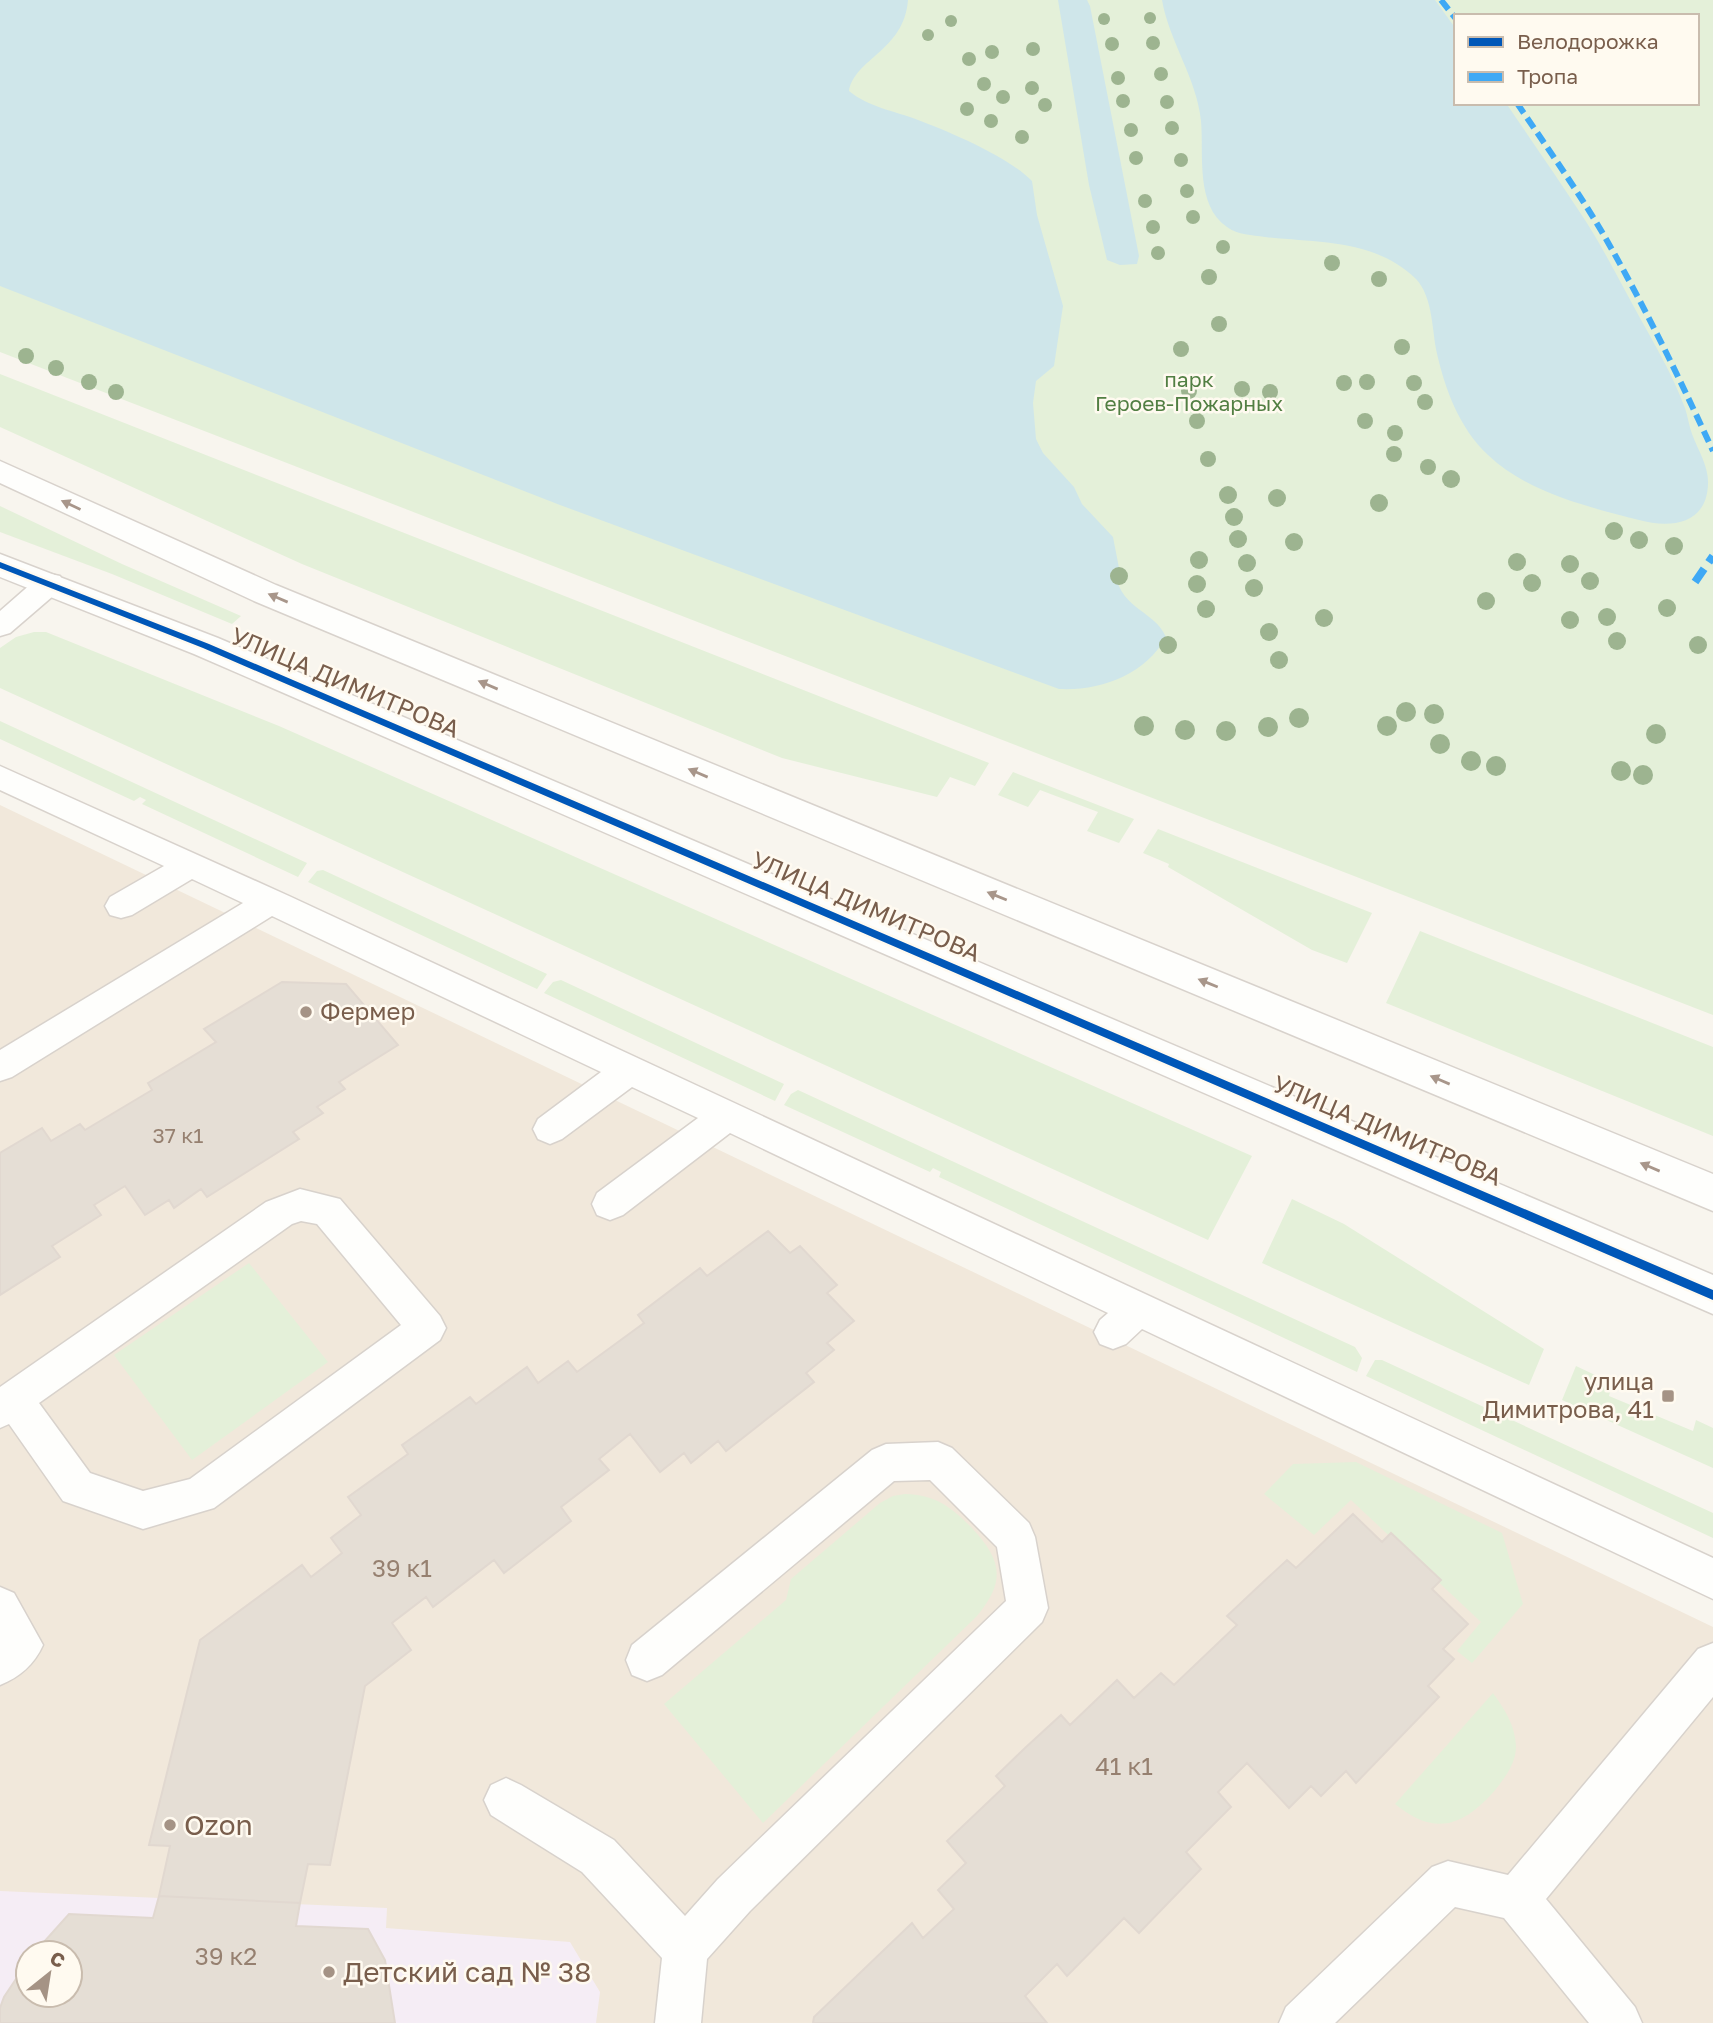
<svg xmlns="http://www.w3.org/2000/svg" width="1713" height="2023" viewBox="0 0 1713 2023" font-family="'Golos Text',sans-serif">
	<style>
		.residential { fill: #f1e8db; fill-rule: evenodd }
		.education { fill: #f5edf5; fill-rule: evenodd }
		.green { fill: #e4f0d9; fill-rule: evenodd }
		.water { fill: #cfe6ea }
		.building { fill: #e5ded5; stroke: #e1d8d0; stroke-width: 2 }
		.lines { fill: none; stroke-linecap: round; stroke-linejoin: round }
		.service-casing { stroke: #d8d2cc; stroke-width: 3 }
		.tertiary-casing { stroke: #d8d2cc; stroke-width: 3 }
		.service { fill: #fefefc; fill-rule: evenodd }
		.tertiary { fill: #fefefc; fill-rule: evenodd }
		.quiet-far1 { stroke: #3fa9f5; stroke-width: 6; stroke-dasharray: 12 6; stroke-linecap: butt }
		.quiet { stroke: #3fa9f5; stroke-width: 8; stroke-dasharray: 16 8; stroke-linecap: butt }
		.cycleway-casing { stroke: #fffaf0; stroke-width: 5 }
		.cycleway { fill: #0057b8; fill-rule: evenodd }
		.tree { fill: #9db490 }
		.oneway { fill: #a8968a }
		.poi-dot { fill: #a59385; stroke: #fffaf0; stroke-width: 2.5 }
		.labels { text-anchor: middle; stroke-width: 5; stroke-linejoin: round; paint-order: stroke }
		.far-park-label { font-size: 21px; fill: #527f43; stroke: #fffaf0 }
		.number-label { font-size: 21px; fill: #968070 }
		.street-label { font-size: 24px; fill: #795e4c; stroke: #fffaf0 }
		.poi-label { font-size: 24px; fill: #795e4c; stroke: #fffaf0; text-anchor: start }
		.near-number-label { font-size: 24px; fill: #968070 }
		.near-poi-label { font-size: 28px; fill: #795e4c; stroke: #fffaf0; text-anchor: start }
	</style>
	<rect width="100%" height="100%" fill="#f8f5ee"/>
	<path class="residential" d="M0,805L1713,1627V2023H0ZM28,1953H70V1995H28Z"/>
	<path class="education" d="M0,1891L387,1908L386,1928L570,1942L600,1992L596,2023H0ZM28,1953H70V1995H28Z"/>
	<path class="green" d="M0,0H1713V1015L0,352ZM1456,16H1697V103H1456Z
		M0,374L989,763L975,786L950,777L937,797L782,758L302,564L0,427Z
		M0,506L122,564L241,616L232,624L112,574L0,532Z
		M34,632H46L279,726L1252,1156L1208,1240L0,688V648L16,637Z
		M0,721L307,863L298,877L142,804L146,800L140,797L134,801L0,739Z
		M1013,772L1134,819L1119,843L1087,831L1098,812L1040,790L1028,807L998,795Z
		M1158,829L1372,913L1347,963L1312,950L1168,867L1169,864L1143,853Z
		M323,870L547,974L537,989L308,882L317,871Z
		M1420,931L1713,1047V1136L1386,1003Z
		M561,980L784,1084L775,1101L544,993L553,982Z
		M798,1090L1355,1347L1362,1358L1357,1372L939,1177L941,1172L933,1168L930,1172L784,1105L791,1094Z
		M1292,1199L1344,1224L1544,1349L1529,1385L1262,1263Z
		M249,1263L328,1362L192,1460L114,1355Z
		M1375,1360H1382L1713,1513V1538L1366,1376Z
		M1576,1366L1612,1383L1609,1396L1693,1431L1696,1420L1713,1428V1468L1562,1400Z
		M1356,1462L1502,1533L1523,1604L1472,1663L1457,1651L1481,1622L1351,1500L1314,1535L1264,1494L1293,1464Z
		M905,1494C935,1495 950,1506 971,1527C1001,1559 1007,1580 977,1616L763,1823L664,1704L786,1600L791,1579L880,1503L893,1496Z
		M1493,1693C1505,1710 1515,1725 1516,1746C1516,1763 1506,1776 1496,1789C1465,1825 1436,1838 1395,1804Z"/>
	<path class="water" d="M0,0H908C904,51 855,58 849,91C868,107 895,111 918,120C950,132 1009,157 1032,181L1037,215L1063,306L1054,366L1036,381L1033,403L1036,439L1043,453L1074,487L1082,504L1113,537L1119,568L1115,574C1123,611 1154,610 1166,637C1145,675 1101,691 1059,689L560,505L0,286Z
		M1058,0H1087L1090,6L1139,256L1137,264L1120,265L1107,260L1089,185Z
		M1162,0H1435L1456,29V103H1506C1531,140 1557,177 1581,214C1601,244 1617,276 1634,307C1652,340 1672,373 1685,408C1688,417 1689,426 1692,434C1698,450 1709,467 1708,484C1707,524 1671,529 1639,520C1588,507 1528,493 1488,455C1459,428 1444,387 1436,349C1432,326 1432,296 1416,279C1375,239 1318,243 1265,237C1252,235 1238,235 1227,227C1195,205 1204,154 1201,121C1197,79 1169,41 1162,0Z"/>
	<path class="building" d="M282,982L346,984L398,1045L339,1082L345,1089L317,1107L323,1113L293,1132L299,1139L207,1197L201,1189L174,1208L169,1200L145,1215L125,1186L94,1205L101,1215L52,1246L60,1257L0,1295V1153L42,1128L51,1141L80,1124L85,1130L152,1090L148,1083L216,1042L204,1029Z
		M768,1231L790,1253L800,1246L837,1285L827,1293L854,1321L827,1343L834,1350L806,1373L814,1382L726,1451L718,1441L691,1463L684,1453L660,1472L630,1434L599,1459L609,1470L561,1507L571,1521L504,1573L494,1560L433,1607L426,1597L392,1623L411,1650L365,1686L330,1865L308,1864L300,1903L159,1896L170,1846L149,1845L200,1640L302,1565L311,1577L342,1553L331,1538L361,1515L348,1497L408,1454L402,1445L470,1397L476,1404L527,1367L538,1383L568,1361L577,1372L644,1323L638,1315L700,1268L707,1276Z
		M1353,1514L1382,1542L1391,1533L1441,1580L1432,1589L1468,1624L1443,1649L1454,1659L1428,1686L1439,1697L1356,1783L1346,1771L1321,1796L1311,1786L1289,1808L1247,1763L1218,1792L1231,1807L1186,1852L1201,1869L1139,1933L1124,1918L1067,1976L1057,1964L1025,1996L1047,2023H813L814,2017L912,1923L923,1938L954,1909L938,1890L966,1863L947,1841L1005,1786L996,1776L1025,1748L1061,1715L1070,1725L1117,1680L1134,1698L1161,1673L1174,1685L1237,1625L1227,1616L1260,1585L1287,1560L1296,1568Z
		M159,1896L300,1903L296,1926L368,1929L385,1960L395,2023H0V2008L4,1997L28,1961V1995H70V1953H34L69,1914L153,1918Z"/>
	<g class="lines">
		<defs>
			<path id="service" d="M50,574L60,576L64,583L60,590L10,633L0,636V611L40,576Z
				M0,766L289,896L1713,1558V1599L1142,1329L1126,1344L1113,1349L1100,1344L1094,1332L1100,1320L1108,1313L730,1133L623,1215L610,1220L597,1215L592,1204L597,1193L698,1118L632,1087L562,1139L550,1144L538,1139L533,1129L538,1119L601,1072L272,916L12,1077L0,1081V1050L243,903L192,879L132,915L121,918L110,915L105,906L110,897L164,866L0,790Z
				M300,1189L340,1199L440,1316L446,1328L440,1340L214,1508L143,1529L63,1501L9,1424L0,1428V1387L266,1202ZM301,1221L317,1224L401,1325L190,1479L143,1491L90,1473L39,1403L292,1224Z
				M938,1442L952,1448L1029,1523L1035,1537L1048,1608L1042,1622L750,1911L707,1959L701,2023H655L662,1958L582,1872L491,1815L484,1800L491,1785L506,1778L521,1785L614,1840L685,1916L718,1879L1006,1601L997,1547L930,1480L894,1481L662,1675L647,1681L632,1675L626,1660L632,1645L872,1450L886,1444Z
				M0,1587L14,1593L43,1645C34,1665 20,1677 0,1685Z
				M1713,1643V1697L1546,1899L1635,2007L1642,2023H1589L1504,1918L1455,1907L1335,2023H1279L1286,2007L1432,1867L1448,1861L1508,1875L1698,1649Z"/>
			<path id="tertiary" d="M0,461L276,585L1713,1174V1211L254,601L0,483Z
				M0,554L218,638L1713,1275V1314L194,654L0,577Z"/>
		</defs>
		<use href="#service" class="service-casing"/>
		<use href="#tertiary" class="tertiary-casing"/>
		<use href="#service" class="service"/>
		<use href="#tertiary" class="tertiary"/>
		<path class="quiet-far1" d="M1441,0L1456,19
			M1517,103C1546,146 1576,188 1602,232C1643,303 1679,377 1713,451"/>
		<path class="quiet" d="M1695,582L1713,556"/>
		<defs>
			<path id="cycleway" d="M0,562L209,644L1713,1290V1300L203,648L0,568Z"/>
		</defs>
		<use href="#cycleway" class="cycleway-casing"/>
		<use href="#cycleway" class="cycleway"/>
	</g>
	<g class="tree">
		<circle cx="1150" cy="18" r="6"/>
		<circle cx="1104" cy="19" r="6"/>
		<circle cx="951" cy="21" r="6"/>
		<circle cx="928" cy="35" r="6"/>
		<circle cx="1153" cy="43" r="7"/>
		<circle cx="1112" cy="44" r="7"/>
		<circle cx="1033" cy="49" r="7"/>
		<circle cx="992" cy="52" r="7"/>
		<circle cx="969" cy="59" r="7"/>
		<circle cx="1161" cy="74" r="7"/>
		<circle cx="1118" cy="78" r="7"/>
		<circle cx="984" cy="84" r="7"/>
		<circle cx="1032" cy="88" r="7"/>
		<circle cx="1003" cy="97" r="7"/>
		<circle cx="1123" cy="101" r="7"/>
		<circle cx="1167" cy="102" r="7"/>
		<circle cx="1045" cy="105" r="7"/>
		<circle cx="967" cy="109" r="7"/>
		<circle cx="991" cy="121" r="7"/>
		<circle cx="1172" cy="128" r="7"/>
		<circle cx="1131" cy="130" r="7"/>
		<circle cx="1022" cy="137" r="7"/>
		<circle cx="1136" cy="158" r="7"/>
		<circle cx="1181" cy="160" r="7"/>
		<circle cx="1187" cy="191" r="7"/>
		<circle cx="1145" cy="201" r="7"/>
		<circle cx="1193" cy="217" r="7"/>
		<circle cx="1153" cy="227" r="7"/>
		<circle cx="1223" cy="247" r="7"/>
		<circle cx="1158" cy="253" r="7"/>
		<circle cx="1332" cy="263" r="8"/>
		<circle cx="1209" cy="277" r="8"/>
		<circle cx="1379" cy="279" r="8"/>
		<circle cx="1219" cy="324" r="8"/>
		<circle cx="1402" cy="347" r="8"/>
		<circle cx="1181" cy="349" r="8"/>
		<circle cx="26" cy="356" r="8"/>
		<circle cx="56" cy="368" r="8"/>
		<circle cx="89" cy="382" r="8"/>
		<circle cx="1367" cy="382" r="8"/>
		<circle cx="1344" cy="383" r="8"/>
		<circle cx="1414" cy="383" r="8"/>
		<circle cx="1242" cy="389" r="8"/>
		<circle cx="1189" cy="391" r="8"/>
		<circle cx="116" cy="392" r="8"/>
		<circle cx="1270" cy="392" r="8"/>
		<circle cx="1425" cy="402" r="8"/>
		<circle cx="1197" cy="421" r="8"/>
		<circle cx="1365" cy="421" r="8"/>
		<circle cx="1395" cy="433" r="8"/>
		<circle cx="1394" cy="454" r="8"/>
		<circle cx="1208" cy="459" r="8"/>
		<circle cx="1428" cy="467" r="8"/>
		<circle cx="1451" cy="479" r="9"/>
		<circle cx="1228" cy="495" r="9"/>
		<circle cx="1277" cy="498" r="9"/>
		<circle cx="1379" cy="503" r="9"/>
		<circle cx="1234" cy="517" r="9"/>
		<circle cx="1614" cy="531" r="9"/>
		<circle cx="1238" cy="539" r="9"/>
		<circle cx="1639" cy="540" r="9"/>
		<circle cx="1294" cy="542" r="9"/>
		<circle cx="1674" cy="546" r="9"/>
		<circle cx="1199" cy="560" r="9"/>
		<circle cx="1517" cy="562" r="9"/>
		<circle cx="1247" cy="563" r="9"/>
		<circle cx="1570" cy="564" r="9"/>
		<circle cx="1119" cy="576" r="9"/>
		<circle cx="1590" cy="581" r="9"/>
		<circle cx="1532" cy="583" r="9"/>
		<circle cx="1197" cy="584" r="9"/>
		<circle cx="1254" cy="588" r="9"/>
		<circle cx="1486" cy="601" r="9"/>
		<circle cx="1667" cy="608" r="9"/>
		<circle cx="1206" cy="609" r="9"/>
		<circle cx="1607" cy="617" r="9"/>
		<circle cx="1324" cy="618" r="9"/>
		<circle cx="1570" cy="620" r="9"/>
		<circle cx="1269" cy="632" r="9"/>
		<circle cx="1617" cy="641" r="9"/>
		<circle cx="1168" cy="645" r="9"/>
		<circle cx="1698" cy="645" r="9"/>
		<circle cx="1279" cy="660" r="9"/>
		<circle cx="1406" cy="712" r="10"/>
		<circle cx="1434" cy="714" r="10"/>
		<circle cx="1299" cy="718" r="10"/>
		<circle cx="1144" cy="726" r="10"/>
		<circle cx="1387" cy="726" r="10"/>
		<circle cx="1268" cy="727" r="10"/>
		<circle cx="1185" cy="730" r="10"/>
		<circle cx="1226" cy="731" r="10"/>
		<circle cx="1656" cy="734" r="10"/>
		<circle cx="1440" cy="744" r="10"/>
		<circle cx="1471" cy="761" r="10"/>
		<circle cx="1496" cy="766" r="10"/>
		<circle cx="1621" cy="771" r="10"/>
		<circle cx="1643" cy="775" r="10"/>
	</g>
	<defs><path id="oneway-solid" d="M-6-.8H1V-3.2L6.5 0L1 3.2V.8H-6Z" transform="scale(1.75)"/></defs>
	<g class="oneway">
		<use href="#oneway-solid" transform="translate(71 505) rotate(-155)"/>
		<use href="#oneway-solid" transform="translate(278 598) rotate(-157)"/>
		<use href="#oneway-solid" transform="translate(488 685) rotate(-157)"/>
		<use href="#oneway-solid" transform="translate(698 773) rotate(-157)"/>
		<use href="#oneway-solid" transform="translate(997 896) rotate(-158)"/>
		<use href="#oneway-solid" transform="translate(1208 983) rotate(-158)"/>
		<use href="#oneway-solid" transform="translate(1440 1080) rotate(-157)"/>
		<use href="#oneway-solid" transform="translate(1650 1167) rotate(-157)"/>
	</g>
	<g class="poi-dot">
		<circle cx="306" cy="1012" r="7"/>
		<rect x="1661" y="1389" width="14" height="14" rx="3.5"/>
		<circle cx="170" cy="1825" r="7"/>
		<circle cx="329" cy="1972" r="7"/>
	</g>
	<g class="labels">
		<g class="far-park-label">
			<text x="1189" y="387">парк<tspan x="1189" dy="24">Героев-Пожарных</tspan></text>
		</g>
		<g class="number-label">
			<text x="178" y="1143">37 к1</text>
		</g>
		<g class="street-label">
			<text transform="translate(345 683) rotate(23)" y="8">УЛИЦА ДИМИТРОВА</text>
			<text transform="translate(866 907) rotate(23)" y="8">УЛИЦА ДИМИТРОВА</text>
			<text transform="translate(1387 1131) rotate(23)" y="8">УЛИЦА ДИМИТРОВА</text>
		</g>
		<g class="poi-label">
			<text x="320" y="1020">Фермер</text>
			<text x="1654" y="1390" text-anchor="end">улица<tspan x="1654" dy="28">Димитрова, 41</tspan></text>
		</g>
		<g class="near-number-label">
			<text x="402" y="1577">39 к1</text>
			<text x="1124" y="1775">41 к1</text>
			<text x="226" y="1965">39 к2</text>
		</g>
		<g class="near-poi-label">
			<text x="184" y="1835">Ozon</text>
			<text x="343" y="1982">Детский сад № 38</text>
		</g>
	</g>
	<rect x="1454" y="14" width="245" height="91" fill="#fffaf0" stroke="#c9bcae" stroke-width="2"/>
	<rect x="1468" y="37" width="35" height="10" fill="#0057b8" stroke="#c9bcae" stroke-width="2"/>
	<text x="1517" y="49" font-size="21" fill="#795e4c">Велодорожка</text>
	<rect x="1468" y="72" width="35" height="10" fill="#3fa9f5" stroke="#c9bcae" stroke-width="2"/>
	<text x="1517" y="84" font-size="21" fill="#795e4c">Тропа</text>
	<g transform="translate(49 1974) rotate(30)"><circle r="33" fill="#fffaf0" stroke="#c9bcae" stroke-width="2"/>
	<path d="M0-5L12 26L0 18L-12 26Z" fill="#a59385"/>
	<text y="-10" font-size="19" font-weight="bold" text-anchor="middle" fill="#795e4c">С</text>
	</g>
</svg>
